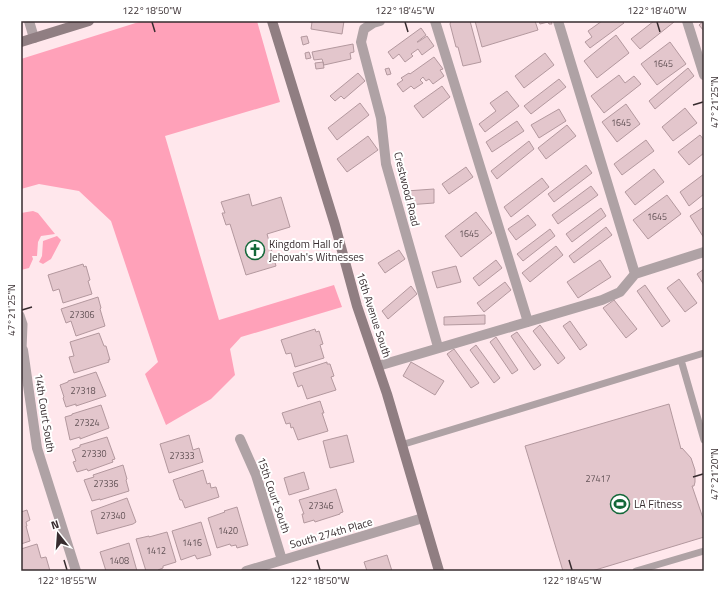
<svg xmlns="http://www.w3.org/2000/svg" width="725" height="592" viewBox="0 0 725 592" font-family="'Titillium Web',sans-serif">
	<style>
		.green { fill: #ffa1b9 }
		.building { fill: #e3c6cc; stroke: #b3989e }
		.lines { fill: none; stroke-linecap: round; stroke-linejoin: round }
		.service { stroke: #afa2a5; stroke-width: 7 }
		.minor { stroke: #afa2a5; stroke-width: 10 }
		.secondary { stroke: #907e82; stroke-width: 10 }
		.ticks { fill: none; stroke: #372c2f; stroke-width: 1.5 }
		.labels { text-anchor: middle; stroke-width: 4; stroke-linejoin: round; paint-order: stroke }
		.number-label { font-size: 9px; fill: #625256 }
		.street-label { font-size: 11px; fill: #372c2f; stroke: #fff }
		.poi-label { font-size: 11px; fill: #372c2f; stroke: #fff; text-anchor: start }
		.neatline { fill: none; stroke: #372c2f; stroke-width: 1.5 }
		.ticks-label { font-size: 10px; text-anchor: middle; fill: #372c2f }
	</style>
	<rect width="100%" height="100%" fill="#ffe7ec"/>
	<path class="green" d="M142,21H257L280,102L165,136L219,320L334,285L342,307L241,337L230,349L235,375L211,399L166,425L145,374L158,362L111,221L79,191L39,184L21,189V59Z
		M33,211L38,213L55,234L41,236L38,242L37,256H32L33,259L29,268L21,270V213Z
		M57,236L61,240L51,259L43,264L39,262L42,256L43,241Z"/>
	<path class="building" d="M305,21H344L342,34L311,29L312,22Z
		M451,21H470L481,62L463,66L458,47H456L450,24Z
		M475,21H535L538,30L482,47Z
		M539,21H551L552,24H549L548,22L540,24Z
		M602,21H622L624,23L590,48L585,42L592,37L588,31Z
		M654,21L674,22L640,49L631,39Z
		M704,21V31L699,25Z
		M421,28L426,35L417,42H418L427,36L434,46L422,55L418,49L411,54L413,56L405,62L399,54L393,59L388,52Z
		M616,35L629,53L597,78L584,61Z
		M307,36L309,43L303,45L301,37Z
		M670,42L686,64L657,85L641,64Z
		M353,44L354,52L350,53L351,59L324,65L322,59L314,60L312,52Z
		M309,52L311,58L306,59L305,53Z
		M545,53L554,65L524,88L515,76Z
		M434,57L443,69L440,70L444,76L433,84L429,79L426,81L423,77L420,80L423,83L414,89L411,86L403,92L397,84L403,80L401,78L409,73L410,74Z
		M323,62L324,68L316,69L315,63Z
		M389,68L391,74L387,75L385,69Z
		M688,68L694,76L655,109L649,101Z
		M358,73L365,81L344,99L341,96L335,101L330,96Z
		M619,75L625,83L634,76L641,84L604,113L591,96Z
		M559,79L566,87L531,114L524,106Z
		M442,86L450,97L423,118L414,106Z
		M507,91L519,106L485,132L479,124L496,111L490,103Z
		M360,103L369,115L337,140L328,128Z
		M626,104L640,124L617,142L602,122Z
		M685,108L697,123L673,141L662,127Z
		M559,109L566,121L539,138L531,125Z
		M517,121L524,131L492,152L486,142Z
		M567,125L576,136L546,159L538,148Z
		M700,135L704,140V153L689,165L678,152Z
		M368,136L378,150L347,172L337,159Z
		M646,140L654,151L622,175L614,164Z
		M529,141L534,149L497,179L491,171Z
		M586,165L592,173L554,202L548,194Z
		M466,167L473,177L449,194L442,184Z
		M654,169L664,182L635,205L625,192Z
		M704,174V194L689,206L680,192Z
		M542,178L549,187L511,217L504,207Z
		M591,186L598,195L558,224L552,215Z
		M434,189V203L407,205L406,191Z
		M249,194L252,206L281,197L290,227L267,234L276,266L246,275L230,224L226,225L222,213H225L221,202Z
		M667,195L681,214L648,239L633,220Z
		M704,207V238L690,216Z
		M601,208L606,216L572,242L566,234Z
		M476,212L492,233L461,257L445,236Z
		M528,215L536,225L516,240L508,229Z
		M606,227L612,235L574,263L569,256Z
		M550,229L555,236L523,261L517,254Z
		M556,246L563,255L530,282L522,273Z
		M399,250L405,259L385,273L378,263Z
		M496,260L502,268L479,286L473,278Z
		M600,260L611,277L578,298L567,282Z
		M83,264L84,267L86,266L90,280L88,281L92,294L63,303L59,289L53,291L48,275Z
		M456,266L461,282L437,288L432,272Z
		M704,269V285L697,274Z
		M679,279L697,303L685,312L667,288Z
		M505,282L511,290L484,312L477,303Z
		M645,285L670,321L662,327L637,291Z
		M411,286L417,294L388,319L382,311Z
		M98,297L101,308L100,309L105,326L76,336L71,321L66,323L61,309Z
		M614,300L637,329L626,338L603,308Z
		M485,315V324L444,325V317Z
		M570,321L587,345L580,350L563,326Z
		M540,325L565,358L558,364L533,331Z
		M315,329L316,332L319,331L323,344L320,345L324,358L295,367L291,353L286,354L281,340Z
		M517,332L541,365L534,370L511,336Z
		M99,333L104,346H106L110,360H108L109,362L74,373L69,357L74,356L70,342Z
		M496,337L518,370L512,374L490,342Z
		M476,345L500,378L494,383L470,350Z
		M454,349L479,383L471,388L447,354Z
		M327,362V364H330L334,376L331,377L336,390L307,399L302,385L298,387L293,373Z
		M411,362L444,381L435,395L403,376Z
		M96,372L106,396L76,406V404L66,407L63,398L64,397L60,385L68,382V381Z
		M320,401L324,413H322L328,431L298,440L293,427L291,428L290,423L286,424L282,413Z
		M669,404L681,449L682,448L691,458L695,470V482L694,486H692L704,521V537L592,571H563L525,446Z
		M101,405L109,428L80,439V437L70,440L65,417L72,415V414Z
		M189,435L193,450L199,448L203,462L169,473L160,444Z
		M347,435L354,462L330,468L323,441Z
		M107,437L115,459L112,460L113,462L88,471L87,469L77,472L73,462L76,461L72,450L80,447V445Z
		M123,465L127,479L126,480L129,491L100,500V499L92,501L84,480L94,477L93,475Z
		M203,470L207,484L210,483L211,488L216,487L219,497L185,508L182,500H180L173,480Z
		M304,472L309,489L289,495L284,478Z
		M336,489L343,512L340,513V514L315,522L314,520L304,523L302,514H304L299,500Z
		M127,498L136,522L133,524L97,534L91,511Z
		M237,507L248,545L237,548L236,545L231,546L230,544L217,548L208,518L225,512L224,511Z
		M27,510L30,520L26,522L27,526H26L30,541L21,544V512Z
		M201,522L211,555L197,559L195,555L181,560L172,531Z
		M167,532L176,562L163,566V568L158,570L159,571H146L136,539L149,536V537Z
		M129,543L137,571H106L100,552Z
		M37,544L41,558L46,557L50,571H21V549Z
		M387,555L392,571H367L364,562Z"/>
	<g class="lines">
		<path class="service" d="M21,315L24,324L23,350
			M681,360L704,440
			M401,445L704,353
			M636,571L704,551"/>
		<path class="minor" d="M29,21L34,38
			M380,21L373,23L364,29L361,42L381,118L386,164L438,347
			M435,21L528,322
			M558,21L635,274
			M687,21L704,75
			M23,350L37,448L76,571
			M378,366L602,300L620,292L635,274L704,252
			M240,439L256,475L282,560
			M246,571L423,518"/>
		<path class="secondary" d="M272,21L335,225L357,306L387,394L439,571
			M21,42L89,21"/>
	</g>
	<path class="ticks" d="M152,22L155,32M405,22L408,32M657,22L660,32M693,105L703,102M22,310L32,307M693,477L703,474M64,560L67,570M317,560L320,570M569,560L572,570"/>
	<defs>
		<symbol id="church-ring" viewBox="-11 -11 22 22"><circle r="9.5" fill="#fff" stroke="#136839" stroke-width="1.5"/><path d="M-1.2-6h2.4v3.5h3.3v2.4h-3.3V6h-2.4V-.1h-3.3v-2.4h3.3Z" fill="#136839"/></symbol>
		<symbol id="stadium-ring" viewBox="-11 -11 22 22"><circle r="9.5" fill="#fff" stroke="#136839" stroke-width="1.5"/><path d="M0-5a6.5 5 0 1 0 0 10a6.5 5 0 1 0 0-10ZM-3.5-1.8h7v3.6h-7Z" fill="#136839"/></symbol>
	</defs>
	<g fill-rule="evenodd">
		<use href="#church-ring" x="244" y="239" width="22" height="22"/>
		<use href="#stadium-ring" x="609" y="493" width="22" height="22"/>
	</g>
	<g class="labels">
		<g class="number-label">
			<text x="663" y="67">1645</text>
			<text x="621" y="126">1645</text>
			<text x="657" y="220">1645</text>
			<text x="469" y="237">1645</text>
			<text x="82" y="318">27306</text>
			<text x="83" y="394">27318</text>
			<text x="87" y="426">27324</text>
			<text x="94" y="457">27330</text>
			<text x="182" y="459">27333</text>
			<text x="598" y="482">27417</text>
			<text x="106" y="487">27336</text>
			<text x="321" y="509">27346</text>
			<text x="113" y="519">27340</text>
			<text x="228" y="534">1420</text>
			<text x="192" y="546">1416</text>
			<text x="156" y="554">1412</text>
			<text x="119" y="564">1408</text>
		</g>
		<g class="street-label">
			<text transform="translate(407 189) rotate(76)" y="4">Crestwood Road</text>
			<text transform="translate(374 315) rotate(72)" y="4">16th Avenue South</text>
			<text transform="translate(45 413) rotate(81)" y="4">14th Court South</text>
			<text transform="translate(274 495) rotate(71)" y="4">15th Court South</text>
			<text transform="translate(331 533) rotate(-16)" y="4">South 274th Place</text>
		</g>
		<g class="poi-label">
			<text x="269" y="248">Kingdom Hall of<tspan x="269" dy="13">Jehovah's Witnesses</tspan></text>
			<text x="634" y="508">LA Fitness</text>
		</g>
	</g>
	<rect width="725" height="592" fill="none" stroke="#ffffff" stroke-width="44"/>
	<g transform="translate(58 534) rotate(343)" stroke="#ffffff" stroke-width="3" paint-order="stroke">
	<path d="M0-3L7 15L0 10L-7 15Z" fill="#372c2f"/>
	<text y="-6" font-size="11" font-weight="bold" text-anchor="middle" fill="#372c2f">N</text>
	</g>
	<rect x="22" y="22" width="681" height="548" class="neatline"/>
	<g class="ticks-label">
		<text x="152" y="14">122°18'50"W</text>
		<text x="405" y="14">122°18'45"W</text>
		<text x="657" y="14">122°18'40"W</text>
		<text transform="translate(714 102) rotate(-90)" y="4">47°21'25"N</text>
		<text transform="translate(11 310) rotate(-90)" y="4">47°21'25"N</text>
		<text transform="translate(714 474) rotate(-90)" y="4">47°21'20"N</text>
		<text x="67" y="584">122°18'55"W</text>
		<text x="320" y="584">122°18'50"W</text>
		<text x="572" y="584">122°18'45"W</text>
	</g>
</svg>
